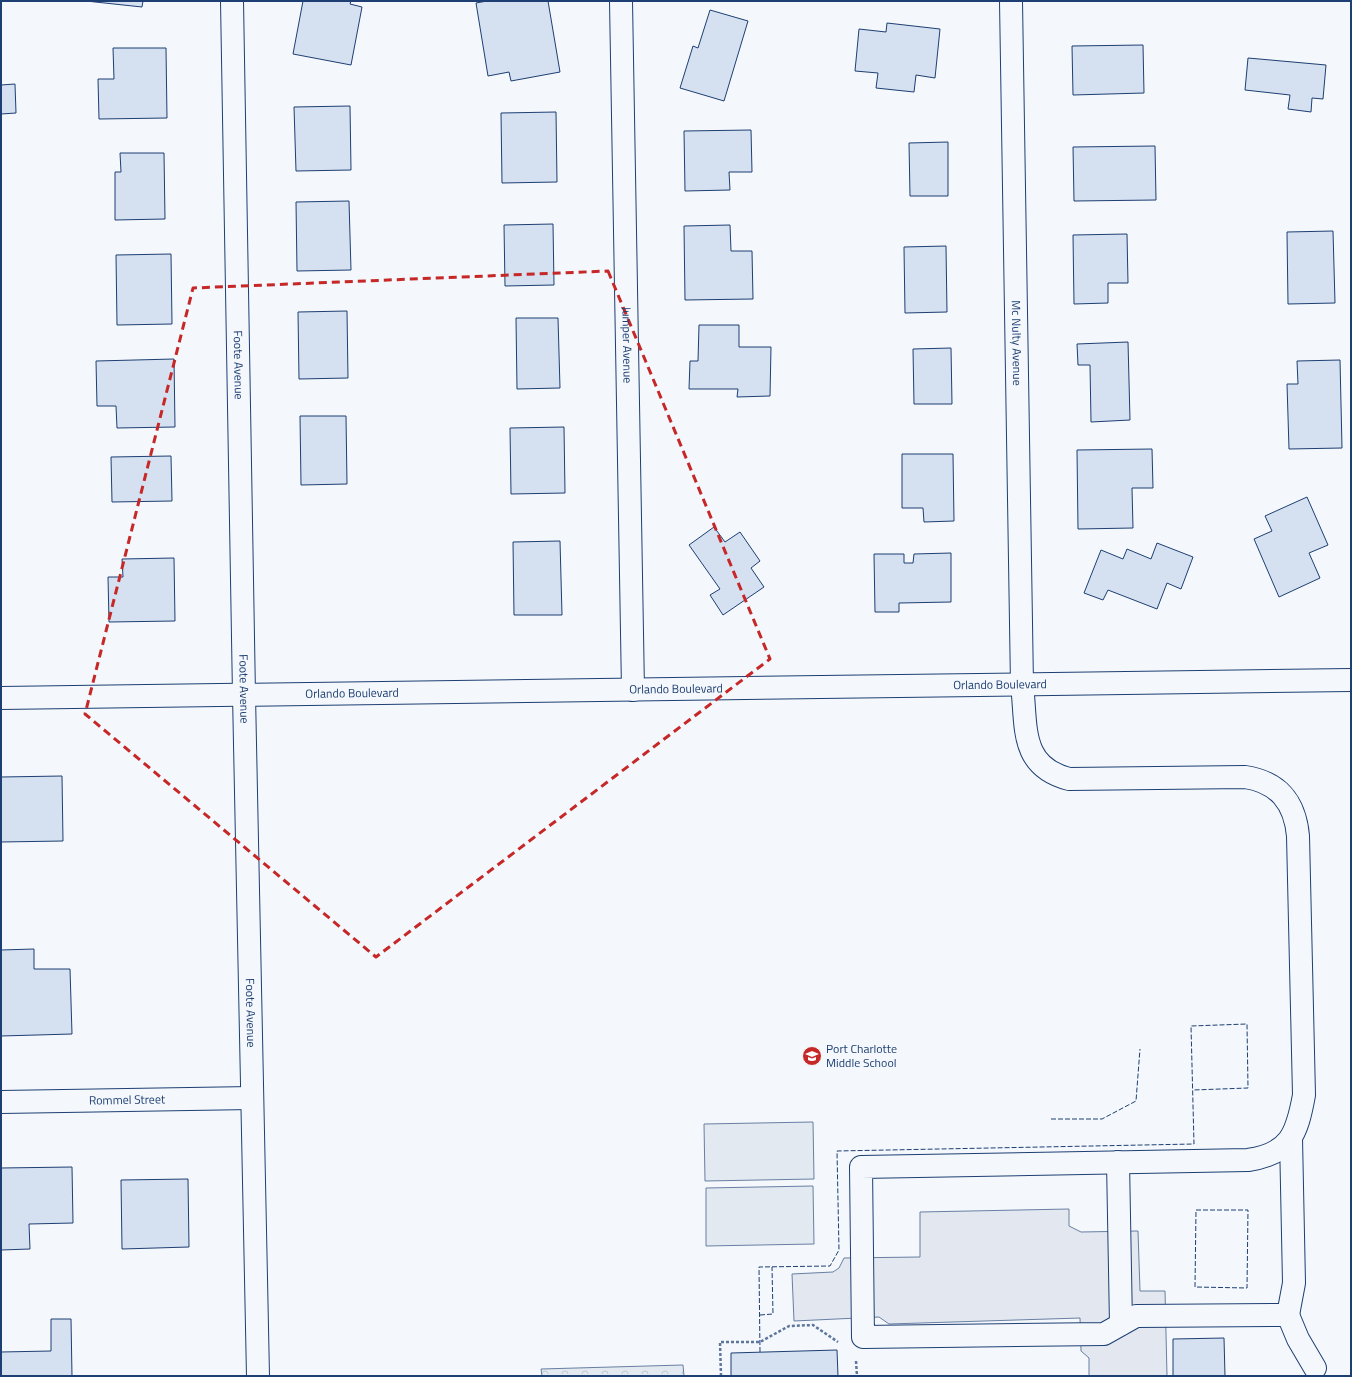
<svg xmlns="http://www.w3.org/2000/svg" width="1352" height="1377" viewBox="0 0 1352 1377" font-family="'Titillium Web',sans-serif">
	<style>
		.park { fill: url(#park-crowns); stroke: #687fa3 }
		.pitch { fill: #e3e9f0; stroke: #687fa3 }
		.parking { fill: #e3e8f0; stroke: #687fa3 }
		.building { fill: #d5e0f0; stroke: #1d3f73 }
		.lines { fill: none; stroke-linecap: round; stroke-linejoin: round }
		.minor-casing { stroke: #1d3f73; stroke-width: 24 }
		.path { stroke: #5e769c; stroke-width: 2.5; stroke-dasharray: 3 2; stroke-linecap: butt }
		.minor { stroke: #f4f7fb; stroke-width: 22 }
		.fence { stroke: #1d3f73; stroke-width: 1; stroke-dasharray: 5 2; stroke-linecap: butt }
		.marked { fill: none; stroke: #c62828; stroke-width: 3; stroke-dasharray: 8 5; stroke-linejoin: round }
		.labels { text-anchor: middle; stroke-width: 3; stroke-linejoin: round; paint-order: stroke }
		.street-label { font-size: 12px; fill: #1d3f73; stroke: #f4f7fb }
		.poi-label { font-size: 12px; fill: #1d3f73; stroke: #f4f7fb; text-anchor: start }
	</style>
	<defs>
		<pattern id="park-crowns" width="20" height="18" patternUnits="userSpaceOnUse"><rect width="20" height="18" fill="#e3e9f0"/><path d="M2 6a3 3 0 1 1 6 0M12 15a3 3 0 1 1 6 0" fill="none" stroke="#c2c9d1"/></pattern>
	</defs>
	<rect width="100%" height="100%" fill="#f4f7fb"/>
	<path class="park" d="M683,1365L684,1376H542L541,1369Z"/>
	<path class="pitch" d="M813,1122L814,1179L705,1181L704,1124Z
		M813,1186L814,1244L706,1246V1188Z"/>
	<path class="parking" d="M1069,1209V1226L1081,1232L1138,1231L1140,1291H1165L1167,1376H1089V1358L1081,1351L1080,1318L889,1324L879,1317L794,1321L792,1274L833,1272L839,1268L844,1258L920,1257V1212Z"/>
	<path class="building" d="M86,1H143L142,7Z
		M303,1H351L350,4L362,7L351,65L293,54Z
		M487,1H548L560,72L511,81L509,72L488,76L476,3Z
		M710,10L748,21L724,101L680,88L693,46L698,48Z
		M887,23L940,29L935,78L916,75L914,92L876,88L878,73L855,71L859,29L886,32Z
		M1143,45L1144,93L1073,95L1072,46Z
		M113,48H166L167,118L99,119L98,79H114Z
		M1248,58L1326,65L1323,99L1312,98L1311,112L1288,109L1290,95L1245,90Z
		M15,84L16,113L1,114V85Z
		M350,106L351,170L296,171L294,107Z
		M556,112L557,182L502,183L501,113Z
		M751,130L752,172H729L730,190L685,191L684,131Z
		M948,142V196H910L909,143Z
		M1155,146L1156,200L1074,201L1073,147Z
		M120,153H164L165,219L115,220V172H121Z
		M349,201L351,270L297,271L296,202Z
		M553,224L554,285L505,286L504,225Z
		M730,225L731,251H752L753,299L685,300L684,226Z
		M1333,231L1335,303L1288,304L1287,232Z
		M1127,234L1128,283H1108V303L1074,304L1073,235Z
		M946,246L947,312L905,313L904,247Z
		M171,254L172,324L117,325L116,255Z
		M347,311L348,378L299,379L298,312Z
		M516,318H558L560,388L517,389Z
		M699,325H739V347H771L770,396L737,397L738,389H689L690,361H698Z
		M1128,342L1130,420L1091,422L1090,365H1078L1077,344Z
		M951,348L952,404H914L913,349Z
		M174,359L175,427L117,428L116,406H97L96,361Z
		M1340,360L1342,448L1289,449L1287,384H1298L1297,361Z
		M300,416H346L347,484L301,485Z
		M564,427L565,493L511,494L510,428Z
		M1152,449L1153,488H1132L1133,528L1078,529L1077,450Z
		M902,454H953L954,521L924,522L923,508H902Z
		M171,456L172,501L112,502L111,457Z
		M1307,497L1328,545L1309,553L1320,578L1279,597L1254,539L1272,531L1265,516Z
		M714,527L725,542L740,532L760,561L751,568L764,587L723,615L710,595L720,589L689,545Z
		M560,541L562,615H514L513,542Z
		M1157,543L1193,557L1181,589L1167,583L1157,609L1108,590L1103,600L1084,593L1101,550L1123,559L1127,549L1151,559Z
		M951,553V602L899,603V612H875L874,554H904V563H913L914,554Z
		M174,558L175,621L109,622L108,577H123L122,559Z
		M62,776L63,841L1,842V777Z
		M34,949V969H70L72,1034L1,1036V950Z
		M72,1167L73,1223L29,1224L30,1249L1,1250V1168Z
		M188,1179L189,1247L122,1249L121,1180Z
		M51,1319H71L72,1376H1V1352L51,1351Z
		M1224,1338L1225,1376H1173V1339Z
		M837,1350L838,1376H731V1353Z"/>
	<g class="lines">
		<defs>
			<g id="minor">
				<path id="s1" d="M232,1L244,695L258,1376"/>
				<path id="s2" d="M621,1L633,690"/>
				<path id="s3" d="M1011,1L1022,685C1027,726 1019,766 1069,779L1245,777C1278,782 1295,802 1298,836L1304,1095C1297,1134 1290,1154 1248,1160L861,1167L863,1337L1104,1334L1136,1316L1288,1315L1298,1339L1315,1368"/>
				<path id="s4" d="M1,698L1351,680"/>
				<path id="s5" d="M1,1102L252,1098"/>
				<path d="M1118,1162L1121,1324"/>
				<path d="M1288,1315L1294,1283L1291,1138"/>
			</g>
		</defs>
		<use href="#minor" class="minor-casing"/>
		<path class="path" d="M856,1361L857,1376
			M721,1376L720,1342H760L789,1326L813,1325L838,1342"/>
		<use href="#minor" class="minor"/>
		<path class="fence" d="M1051,1119H1102L1136,1101L1140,1049
			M1196,1210H1248L1247,1288L1195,1287Z
			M760,1315L773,1314L772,1267
			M760,1352L759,1267L830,1266L839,1250L837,1151L1194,1144L1191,1026L1247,1024L1248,1088L1193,1090"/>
	</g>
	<path class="marked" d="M608,271L770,659L376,957L85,714L193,288Z"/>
	<defs>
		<symbol id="school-disc" viewBox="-11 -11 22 22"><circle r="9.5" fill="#c62828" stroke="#f4f7fb"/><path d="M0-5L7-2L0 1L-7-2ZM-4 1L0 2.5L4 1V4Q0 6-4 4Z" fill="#fff"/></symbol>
	</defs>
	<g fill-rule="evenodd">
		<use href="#school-disc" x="801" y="1045" width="22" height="22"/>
	</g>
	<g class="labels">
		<g class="street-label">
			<text dy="4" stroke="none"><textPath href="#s3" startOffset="342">Mc Nulty Avenue</textPath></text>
			<text dy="4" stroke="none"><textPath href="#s2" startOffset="344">Jumper Avenue</textPath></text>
			<text dy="4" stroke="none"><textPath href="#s1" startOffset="364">Foote Avenue</textPath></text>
			<text dy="4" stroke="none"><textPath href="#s4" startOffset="999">Orlando Boulevard</textPath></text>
			<text dy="4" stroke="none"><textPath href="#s1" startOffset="688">Foote Avenue</textPath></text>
			<text dy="4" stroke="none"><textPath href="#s4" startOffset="675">Orlando Boulevard</textPath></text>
			<text dy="4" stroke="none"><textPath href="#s4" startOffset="351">Orlando Boulevard</textPath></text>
			<text dy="4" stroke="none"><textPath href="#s1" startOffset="1012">Foote Avenue</textPath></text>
			<text dy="4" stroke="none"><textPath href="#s5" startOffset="126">Rommel Street</textPath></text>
		</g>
		<g class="poi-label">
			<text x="826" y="1053">Port Charlotte<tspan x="826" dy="14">Middle School</tspan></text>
		</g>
	</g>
	<rect width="1352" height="1377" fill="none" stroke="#1d3f73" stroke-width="4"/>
</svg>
